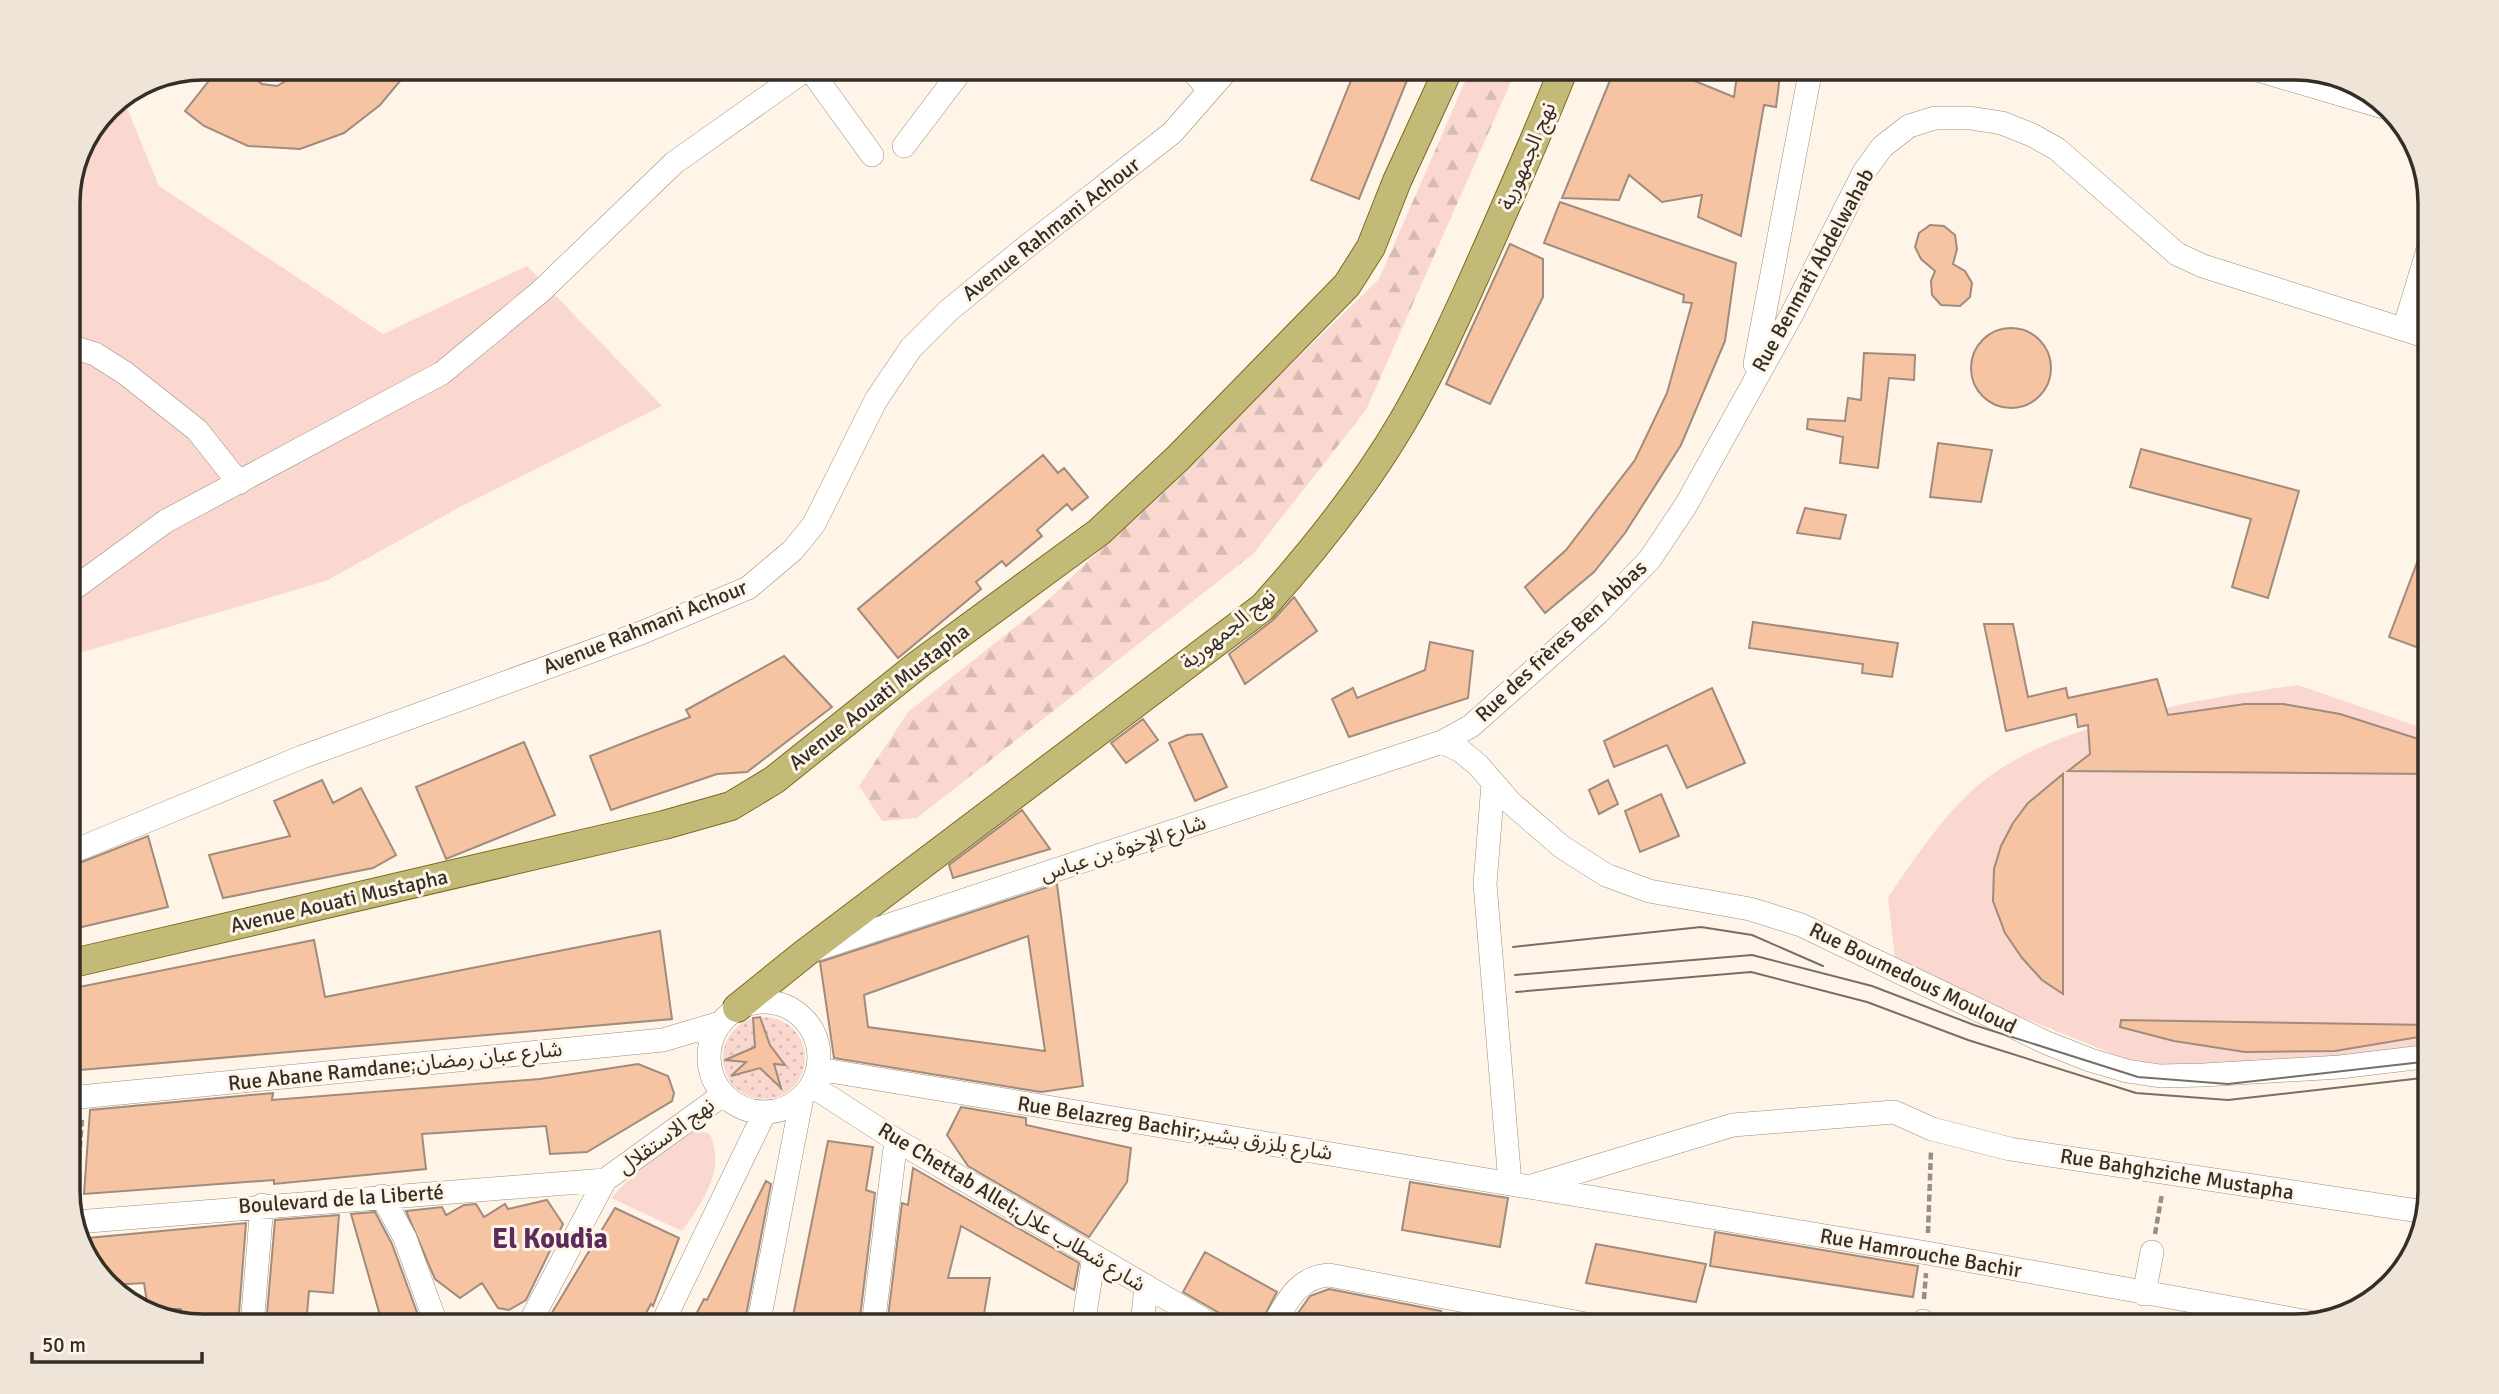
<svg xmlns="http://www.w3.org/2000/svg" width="2499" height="1394" viewBox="0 0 2499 1394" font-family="Signika,'Noto Sans Arabic',sans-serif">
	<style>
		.grass { fill: url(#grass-dots) }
		.forest { fill: url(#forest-firs) }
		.green { fill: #fad8cf }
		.building { fill: #f6c4a2; stroke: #a08b7c; stroke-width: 2; fill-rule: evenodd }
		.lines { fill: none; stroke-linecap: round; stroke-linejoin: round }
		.minor-casing { stroke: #9b8d79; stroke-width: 24 }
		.major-casing { stroke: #786b21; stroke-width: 30 }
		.path { stroke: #979085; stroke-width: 4.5; stroke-dasharray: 7 3.5; stroke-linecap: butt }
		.minor { stroke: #fff; stroke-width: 23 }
		.major { stroke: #c4ba78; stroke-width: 28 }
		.tram { stroke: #766f65; stroke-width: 2 }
		.labels { text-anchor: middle; stroke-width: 6; stroke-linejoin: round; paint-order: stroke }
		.street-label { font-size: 21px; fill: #342f26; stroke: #fef5e8 }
		.district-label { font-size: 28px; font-weight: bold; fill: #5d2b5b; stroke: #fef5e8 }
		.rim { fill: none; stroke: #342f26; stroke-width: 3.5 }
	</style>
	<defs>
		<pattern id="grass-dots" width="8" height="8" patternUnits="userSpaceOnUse" patternTransform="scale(1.75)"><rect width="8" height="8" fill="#fad8cf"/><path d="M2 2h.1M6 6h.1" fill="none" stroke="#d7bab2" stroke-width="1.8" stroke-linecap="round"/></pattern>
		<pattern id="forest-firs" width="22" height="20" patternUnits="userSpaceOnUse" patternTransform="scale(1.75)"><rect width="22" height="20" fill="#fad8cf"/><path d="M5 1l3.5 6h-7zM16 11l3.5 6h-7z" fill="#d7bab2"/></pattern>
	</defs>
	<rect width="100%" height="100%" fill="#fef5e8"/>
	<path class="grass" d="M723 1058a41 41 0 1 1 82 0a41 41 0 1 1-82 0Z"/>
	<path class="forest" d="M1471,68H1517L1366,410L1253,554L917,818L882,821L859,786L908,712L1044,604L1379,279Z"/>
	<path class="green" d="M123,98L159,186L383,334L527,266L662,406L460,507L326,581L69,656V195C77,158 89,121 123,98Z
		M2298,685L2431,731V1057L2203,1070L2135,1063L1957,991L1895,960L1888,897C1916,857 1948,807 1987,778C2065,720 2203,698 2298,685Z
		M691,1127L710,1134C726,1169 703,1202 682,1231L611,1198L650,1157Z"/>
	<path class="building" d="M219,68H242L262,84L277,86L308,68H411L380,105L344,133L300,149L248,146L204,126L185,111Z
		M1356,68H1412L1359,199L1311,180Z
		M1615,68H1663L1734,97L1738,68H1781L1776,107L1764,105L1741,236L1698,217L1702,195L1662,202L1629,175L1619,200L1562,198Z
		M1560,202L1736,263L1725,341L1681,445L1625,533L1594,572L1545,613L1525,587L1566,550L1635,460L1667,393L1692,303L1683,302L1684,295L1544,243Z
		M1930,225L1944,226L1955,235L1957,249L1953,264L1965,271L1972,283L1970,297L1960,306L1941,305L1932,295L1931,281L1935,271L1921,259L1915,247L1919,233Z
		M1510,244L1543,259V297L1490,404L1446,384Z
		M1971 368a40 40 0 1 1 80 0a40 40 0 1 1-80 0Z
		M1864,353L1915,355L1914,380L1889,378L1878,468L1840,463L1843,437L1807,429L1808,419L1845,421L1848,398L1861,400Z
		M1938,443L1992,450L1981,502L1930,497Z
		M2141,449L2299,491L2268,598L2232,587L2251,519L2130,487Z
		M1043,455L1058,473L1064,468L1088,497L1072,510L1067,504L1037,530L1042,536L1006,566L1002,561L976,582L981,589L898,658L858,609Z
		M1805,508L1846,515L1840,539L1797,533Z
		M2429,531L2431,616L2419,648L2389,637Z
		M1294,597L1317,631L1245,684L1229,654L1273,620Z
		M1753,622L1898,643L1892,677L1862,673L1863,664L1749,648Z
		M1984,624H2013L2028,697L2066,688L2068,698L2157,679L2168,715L2245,704H2283L2340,714L2431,743V774L2068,771L2090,754L2088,725L2078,727L2076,714L2006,731Z
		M1430,642L1473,651L1468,698L1349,737L1332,699L1353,688L1357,698L1425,670Z
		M784,656L832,707L747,772L717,774L611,810L590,756L690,717L686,710Z
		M1712,688L1745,763L1687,788L1667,745L1614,767L1604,741Z
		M1143,719L1158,740L1126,763L1111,743Z
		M1202,734L1227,787L1195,801L1169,743L1187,735Z
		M524,742L555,815L446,859L416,787Z
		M2063,774V994L2042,980L2022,958L2005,933L1993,901L1994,869L2001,846L2013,823L2028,803Z
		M322,780L333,803L361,788L396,855L373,868L223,898L209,855L290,836L274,801Z
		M1608,780L1618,804L1599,814L1589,790Z
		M1661,794L1679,836L1640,852L1625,811Z
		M1022,810L1050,849L953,878L949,865Z
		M148,836L168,907L69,930V867Z
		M1057,884L1083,1086L1041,1092L834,1058L820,962ZM1028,936L1045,1051L868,1027L864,995Z
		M660,931L672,1019L69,1071V989L314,940L325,997Z
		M760,1017L770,1045L785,1065L774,1064L781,1088L760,1068L731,1076L746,1062L725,1060L755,1047L753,1018Z
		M2121,1020L2431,1025V1035L2335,1051L2245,1052L2174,1041L2120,1027Z
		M638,1064L668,1076L674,1093L672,1101L587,1152L550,1154L546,1126L422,1134L426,1169L274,1184V1180L84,1194L90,1110L273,1093L272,1100L540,1079Z
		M961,1107L1026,1118V1125L1131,1148L1127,1182L1089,1237L968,1166L947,1135Z
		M828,1141L873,1147L866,1190L875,1193L859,1326H791Z
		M913,1168L1079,1263L1074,1290L961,1226L948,1278H990L982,1326H887L902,1203L908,1205Z
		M766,1181L771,1184L744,1326H690L704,1299L707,1300Z
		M1410,1182L1508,1198L1500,1247L1402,1230Z
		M547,1200L563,1224L526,1300L509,1310L498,1308L482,1283L460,1298L435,1279L406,1211L442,1207L446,1215L464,1205L476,1204L484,1217L505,1204L508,1209Z
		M615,1208L679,1238L653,1306L651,1304L639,1326H544Z
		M375,1212L392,1244L422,1326H383L351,1214Z
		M339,1215L333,1293L309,1291L306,1326H266L275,1220Z
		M246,1223L238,1326H204L180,1320L181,1309H148L144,1283L112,1285L91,1265L87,1253L88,1238Z
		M1715,1232L1918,1266L1913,1297L1710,1266Z
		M1596,1244L1706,1264L1696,1302L1586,1283Z
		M1205,1252L1277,1292L1259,1326H1228L1221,1314L1183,1292Z
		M1329,1289L1441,1311L1431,1326H1289L1310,1296Z"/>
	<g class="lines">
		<defs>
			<path id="minor" d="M809,68L872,155
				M1190,68L1209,90
				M2251,68L2383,107
				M904,146L963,68
				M2404,329L2430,243
				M69,346L95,354L125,373L197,430L239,483
				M1755,364L1811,68
				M69,592L166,521L442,373L540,292L674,163L808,68
				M1442,742L1461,751L1478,765L1511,803L1562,847L1606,875L1649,891L1750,909L1801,925L2047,1043L2090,1060L2127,1071L2160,1076L2204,1075L2340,1067L2431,1056
				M1493,784L1485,884L1510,1183
				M69,853L302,757L641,633L748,588L793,550L814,524L876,400L911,348L948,311L1021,251L1172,133L1229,68
				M817,949L1442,742L1471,726L1598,613L1650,559L1686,505L1792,314L1864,172L1882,147L1909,126L1935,118H1970L2002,123L2032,135L2057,149L2177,254L2203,266L2431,338
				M709 1057a55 55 0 1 1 110 0a55 55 0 1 1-110 0Z
				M818,1069L1927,1253L2309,1322
				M812,1086L896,1140L1214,1326
				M69,1098L663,1040L720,1023
				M1535,1185L1733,1125L1894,1112L1932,1129L2010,1149L2425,1212
				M382,1196L405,1238L437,1326
				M76,1222L605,1180
				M2144,1294L2152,1252
				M252,1326L262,1205
				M528,1326L605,1180L724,1094
				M661,1326L765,1112
				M758,1326L802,1097
				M873,1326L896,1140
				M1083,1326L1094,1256
				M1142,1326L1146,1286
				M1273,1326C1287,1301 1298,1277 1329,1275L1596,1326
				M1922,1326L1923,1321"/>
			<path id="major" d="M69,964L664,825L731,806L774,780L919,664L1099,532L1178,458L1347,285L1371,247L1397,181L1449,68
				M737,1008L804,954L1263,607C1315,549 1364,488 1403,421C1430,375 1452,326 1474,278C1505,208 1536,139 1564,68"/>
		</defs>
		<use href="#minor" class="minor-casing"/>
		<use href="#major" class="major-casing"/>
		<path class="path" d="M76,1200L82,1118
			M1928,1233L1931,1150
			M2155,1234L2162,1194
			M1924,1299L1926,1273
			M2139,1326L2140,1315"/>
		<use href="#minor" class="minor"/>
		<use href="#major" class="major"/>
		<path class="tram" d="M1513,947L1701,927L1752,935L1823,966
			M1515,975L1752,955L1872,986L1974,1025L2138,1077L2228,1084L2431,1061
			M1516,992L1751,972L1867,1002L1968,1040L2136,1093L2228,1100L2431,1077"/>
	</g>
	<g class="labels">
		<g class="street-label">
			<text transform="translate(1527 156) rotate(-67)" y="7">نهج الجمهورية</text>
			<text transform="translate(1051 229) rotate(-38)" y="7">Avenue Rahmani Achour</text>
			<text transform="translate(1813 270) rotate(-61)" y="7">Rue Benmati Abdelwahab</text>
			<text transform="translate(645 627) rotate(-22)" y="7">Avenue Rahmani Achour</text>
			<text transform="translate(1228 629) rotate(-39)" y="7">نهج الجمهورية</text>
			<text transform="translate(1561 641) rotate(-43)" y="7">Rue des frères Ben Abbas</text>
			<text transform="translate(879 697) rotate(-38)" y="7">Avenue Aouati Mustapha</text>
			<text transform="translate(1123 848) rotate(-18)" y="7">شارع الإخوة بن عباس</text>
			<text transform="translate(339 901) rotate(-13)" y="7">Avenue Aouati Mustapha</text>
			<text transform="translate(1913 978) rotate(26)" y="7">Rue Boumedous Mouloud</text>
			<text transform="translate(395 1066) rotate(-6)" y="7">Rue Abane Ramdane;شارع عبان رمضان</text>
			<text transform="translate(1175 1128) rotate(9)" y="7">Rue Belazreg Bachir;شارع بلزرق بشير</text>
			<text transform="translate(666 1136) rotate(-36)" y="7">نهج الاستقلال</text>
			<text transform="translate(2177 1174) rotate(9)" y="7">Rue Bahghziche Mustapha</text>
			<text transform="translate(341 1199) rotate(-4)" y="7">Boulevard de la Liberté</text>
			<text transform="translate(1012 1207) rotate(31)" y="7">Rue Chettab Allel;شارع شطاب علال</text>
			<text transform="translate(1921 1253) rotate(10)" y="7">Rue Hamrouche Bachir</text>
		</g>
		<g class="district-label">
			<text x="550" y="1248">El Koudia</text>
		</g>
	</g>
	<path d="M0 0H2499V1394H0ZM203 80H2295A123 123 0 0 1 2418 203V1191A123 123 0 0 1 2295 1314H203A123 123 0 0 1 80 1191V203A123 123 0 0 1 203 80Z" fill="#eee5d8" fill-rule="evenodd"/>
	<path class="rim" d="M203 80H2295A123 123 0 0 1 2418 203V1191A123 123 0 0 1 2295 1314H203A123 123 0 0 1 80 1191V203A123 123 0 0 1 203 80Z"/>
	<path d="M32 1352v10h170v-10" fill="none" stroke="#342f26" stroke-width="3.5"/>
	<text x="42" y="1352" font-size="21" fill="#342f26" stroke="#fef5e8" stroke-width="5" paint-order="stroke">50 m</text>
</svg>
